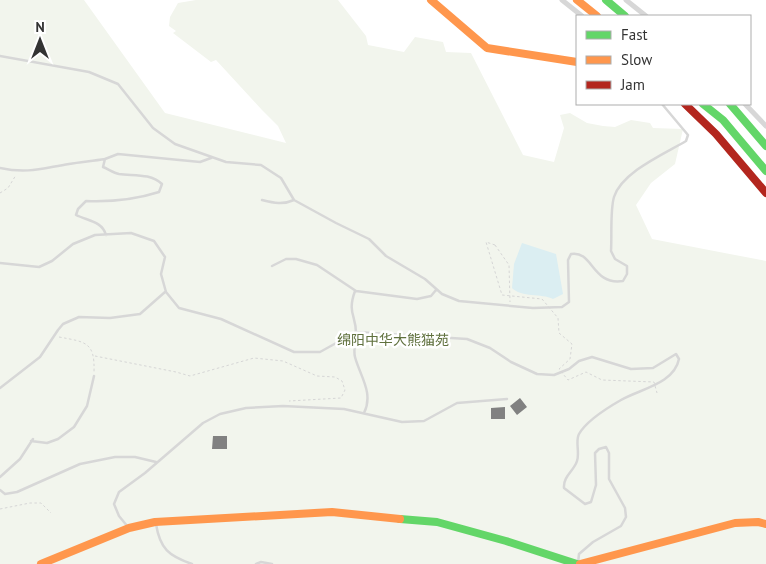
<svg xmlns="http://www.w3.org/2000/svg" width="766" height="564" viewBox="0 0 766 564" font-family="'PT Sans','Noto Sans SC',sans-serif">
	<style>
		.green { fill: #f2f5ed }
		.water { fill: #dbeef2 }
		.building { fill: #818181 }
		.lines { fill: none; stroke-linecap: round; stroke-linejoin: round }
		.path { stroke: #d6d6d6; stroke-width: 1; stroke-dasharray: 2.5 2.5; stroke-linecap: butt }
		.lane { stroke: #d7d7d7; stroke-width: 2.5 }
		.street { stroke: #d7d7d7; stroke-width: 5 }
		.fast { stroke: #63d668; stroke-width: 8 }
		.slow { stroke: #ff974d; stroke-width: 8 }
		.jam { stroke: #b3261e; stroke-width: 8 }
		.path-bridge { stroke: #d6d6d6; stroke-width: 1; stroke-dasharray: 2.5 2.5; stroke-linecap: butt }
		.labels { text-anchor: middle; stroke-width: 5; stroke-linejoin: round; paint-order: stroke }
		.park-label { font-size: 14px; fill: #60713e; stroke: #fff }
	</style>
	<rect width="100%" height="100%" fill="#fff"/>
	<path class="green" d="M0,0H84L165,113L286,143L278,126L262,110L216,60L211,62L173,33L176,31L169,26L170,17L178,3L196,0H338L366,36L368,45L404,52L415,37L443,42L446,52L471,53L523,155L554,162L564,128L560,115L570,113L587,123L603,126L615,127L631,120L650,123L653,128L683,129L675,164L651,183L636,205L652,239L766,261V564H0Z"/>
	<path class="water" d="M522,243L556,254L563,294L553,299C541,293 522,298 512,288L514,264Z"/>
	<path class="building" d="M520,398L527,407L517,415L510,406Z
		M505,407V419H491V408Z
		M213,436H227V449H212Z"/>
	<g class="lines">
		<path class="path" d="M0,193L8,188L16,175
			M495,245L509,265L510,302
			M59,337C86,342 95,342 94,372
			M95,356L176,372L190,376L254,358L283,361L317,376L335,377L342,381L345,390L341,398L289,401
			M0,509L30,503H41L51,513"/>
		<path class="lane" d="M0,56L89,72L118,84L153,128L175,144L226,162L261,165L281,178L294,200L336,223L369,239L386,256L425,279L442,294L459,301L533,308L562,307L569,302L568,260L571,254C593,250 592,286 623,281L627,274V266L615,259L611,251C612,237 610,210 614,197C622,172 664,154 686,141L688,135L662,104
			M0,168C28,174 43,168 69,164C81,162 93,161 105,159
			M262,200C274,203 283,205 294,200
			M106,235C102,221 88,221 76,215L78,209L86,201C111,202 134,200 159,192L162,184C150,173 134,176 119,174C114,173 108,169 103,167L105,159L118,154L200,162L211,158
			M0,263L39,267L52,261L73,244L95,235L131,233L154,241L165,257L161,274L166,292L179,308L221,319L294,352H320L356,332L467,339L490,348L511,362L537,374L554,375L569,369L579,361L592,357L631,369L653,368L676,354L679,359C674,384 640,389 621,400C607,408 587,420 579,434C575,441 580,453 577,461C574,471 563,476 564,488L585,504L591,502L596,485L595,453L599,449L606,447L609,453V479L625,508L626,517L621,526L593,542L579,554L578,563
			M272,266L286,259H296L317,265L356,291L417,299L431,296L436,290
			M355,291C347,313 356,315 356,333C356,341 353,349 355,357C360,376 374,393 364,413
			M0,388L40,357L58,330L63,324L79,317L110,318L140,314L165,292
			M31,441L47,443L58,439L74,427L87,406L94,376
			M0,477L20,459L33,439
			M0,490L5,494L17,492L80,464L115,457H135L156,462
			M156,524C160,549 169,556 192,564
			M128,527L119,516L114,504L119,492L145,473L203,423L220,414L246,408L283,406L344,409L402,422L424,421L457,403L507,399
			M256,564L261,562L272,564"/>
		<path class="street" d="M562,0L582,16
			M626,0L646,16
			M745,104L766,126"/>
		<path class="fast" d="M606,0L625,16
			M703,104L723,120L766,171
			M730,104L766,146
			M400,519L437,522L506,541L577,564"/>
		<path class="slow" d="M431,0L487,48L577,62
			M577,0L597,16
			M41,564L129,528L155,522L332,512L400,519
			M580,564L735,523L758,522L766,524"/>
		<path class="jam" d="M685,104L716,134L766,193"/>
		<path class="path-bridge" d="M495,245L486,242L502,295L542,299L558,318L559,333L572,344L570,359L559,369L568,380L586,372L602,380L654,382L657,393"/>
	</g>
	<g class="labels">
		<g class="park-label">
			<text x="393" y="345">绵阳中华大熊猫苑</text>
		</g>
	</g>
	<rect x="576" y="15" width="175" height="90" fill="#ffffff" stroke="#adadad"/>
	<rect x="586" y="31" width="25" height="8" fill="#63d668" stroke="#adadad"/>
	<text x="621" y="40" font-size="15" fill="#333333">Fast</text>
	<rect x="586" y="56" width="25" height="8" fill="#ff974d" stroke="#adadad"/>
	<text x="621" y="65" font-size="15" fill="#333333">Slow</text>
	<rect x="586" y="81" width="25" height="8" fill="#b3261e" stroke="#adadad"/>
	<text x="621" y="90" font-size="15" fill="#333333">Jam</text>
	<g transform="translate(40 40)" stroke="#ffffff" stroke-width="4" paint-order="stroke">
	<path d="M0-4L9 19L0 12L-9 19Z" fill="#333333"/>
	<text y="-8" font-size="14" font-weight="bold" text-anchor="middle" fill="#333333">N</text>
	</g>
</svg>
